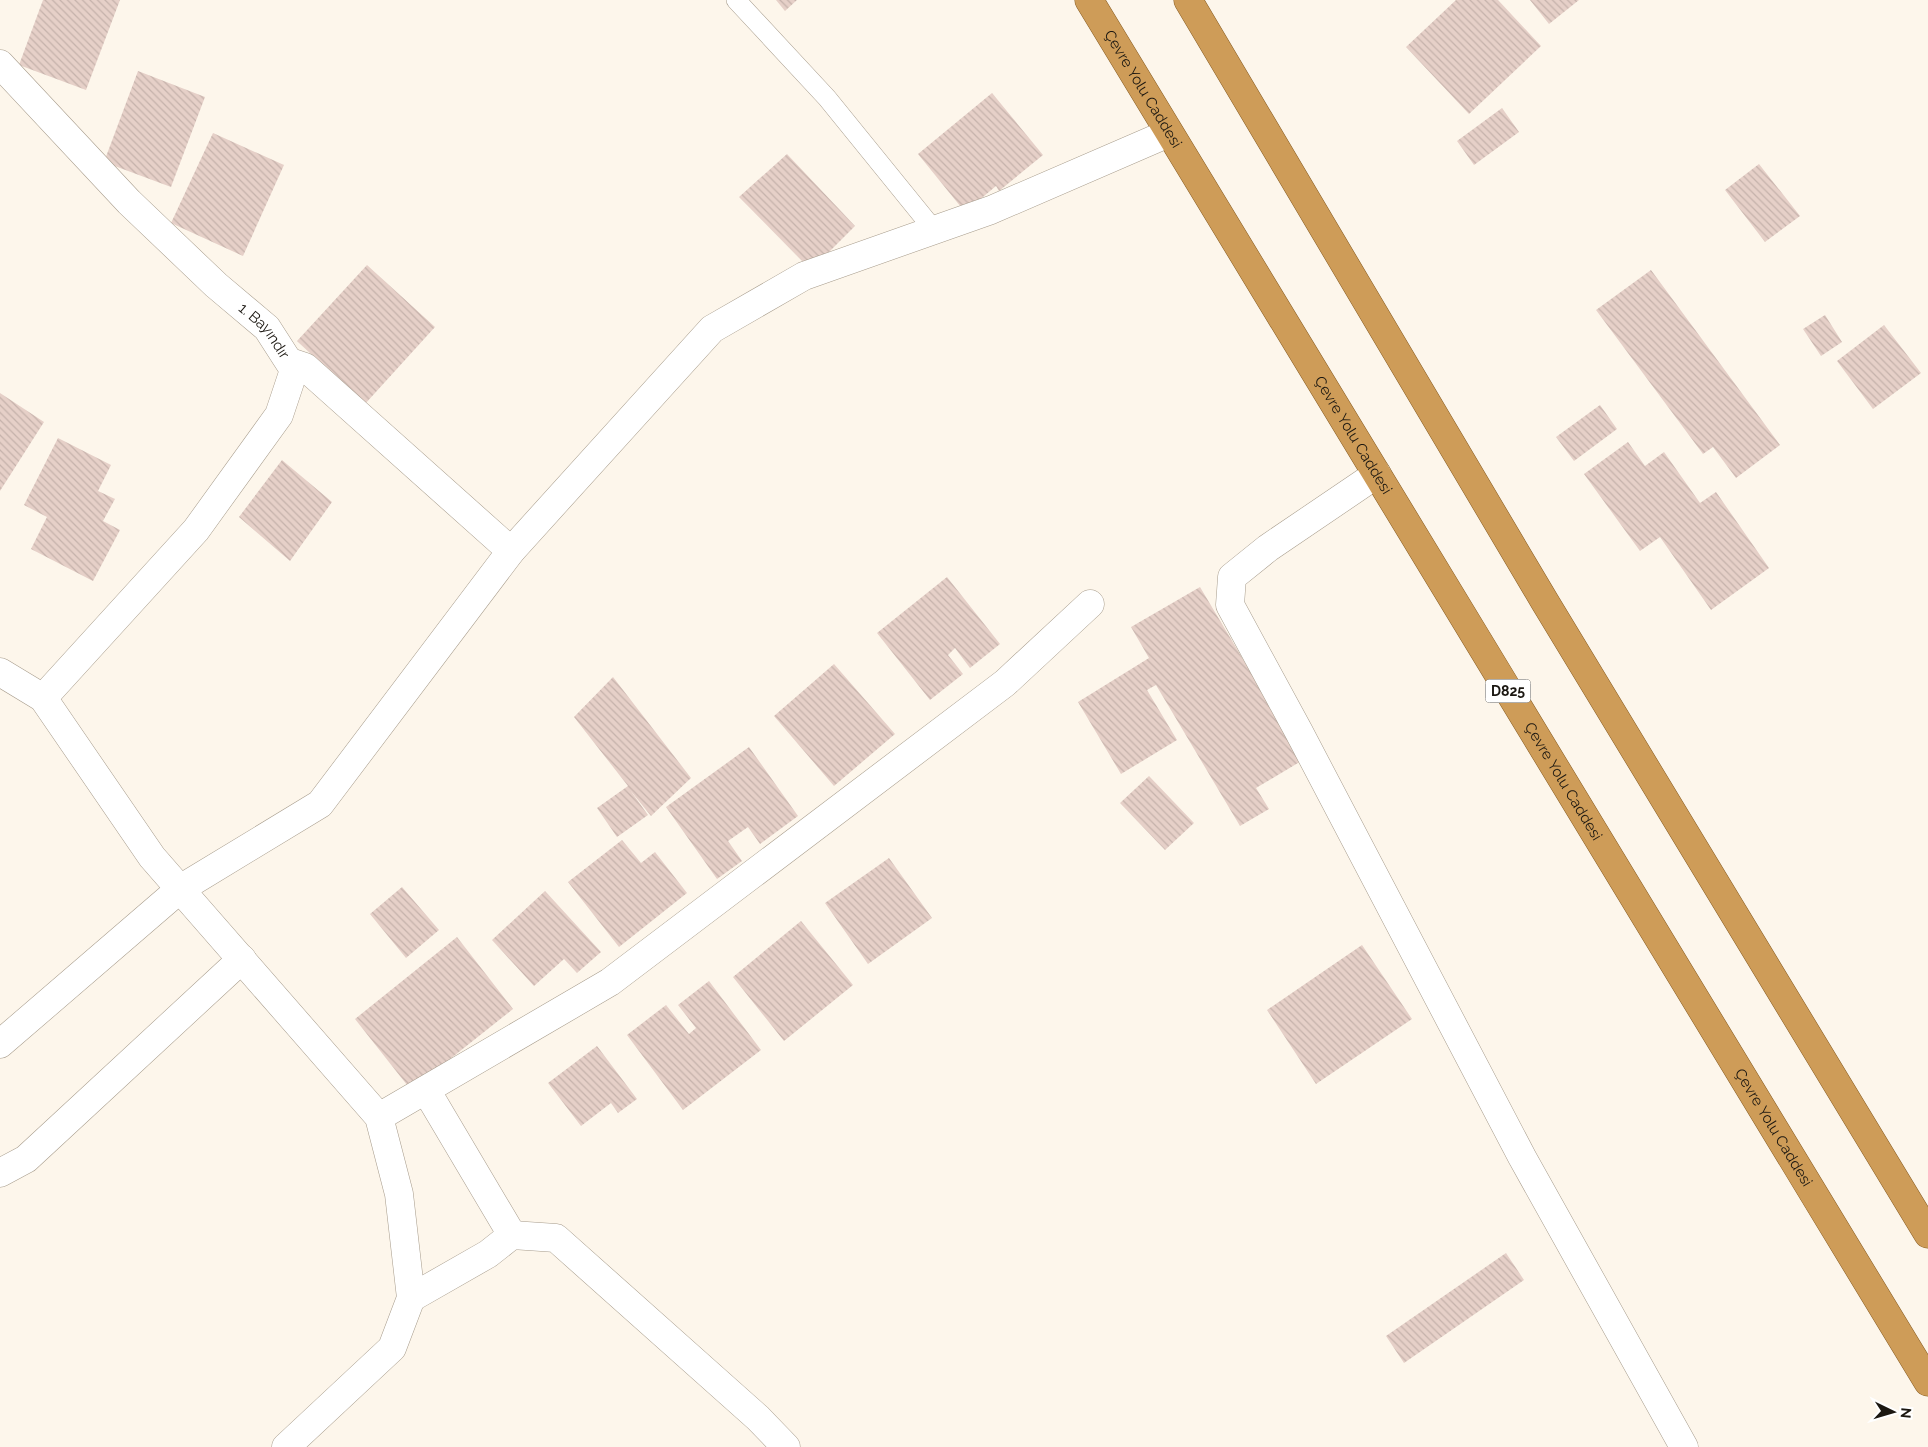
<svg xmlns="http://www.w3.org/2000/svg" width="1928" height="1447" viewBox="0 0 1928 1447" font-family="Raleway,sans-serif">
	<style>
		.building { fill: url(#building-back-hatch) }
		.lines { fill: none; stroke-linecap: round; stroke-linejoin: round }
		.service-casing { stroke: #a79c8c; stroke-width: 20 }
		.minor-casing { stroke: #a79c8c; stroke-width: 29 }
		.trunk-casing { stroke: #875d24; stroke-width: 29 }
		.service { stroke: #fff; stroke-width: 19 }
		.minor { stroke: #fff; stroke-width: 28 }
		.trunk { stroke: #ce9c58; stroke-width: 28 }
		.labels { text-anchor: middle; stroke-width: 4; stroke-linejoin: round; paint-order: stroke }
		.shield { fill: #fff; stroke: #5f5d58; stroke-width: 1 }
		.shield-label { font-size: 14px; font-weight: bold; fill: #1b1711 }
		.street-label { font-size: 15px; fill: #1b1711; stroke: #fff }
	</style>
	<defs>
		<pattern id="building-back-hatch" width="6" height="6" patternUnits="userSpaceOnUse" patternTransform="scale(1.25)"><rect width="6" height="6" fill="#e6d0c8"/><path d="M-1 5l2 2M0 0l6 6M5-1l2 2" fill="none" stroke="#c5b2ab"/></pattern>
	</defs>
	<rect width="100%" height="100%" fill="#fdf6eb"/>
	<path class="building" d="M43,0H120L86,90L19,65Z
		M776,0H797L785,11Z
		M1456,0H1498L1541,46L1469,114L1406,47Z
		M1530,0H1579L1549,24Z
		M138,71L205,97L171,187L104,162Z
		M992,93L1043,155L999,191L996,186L965,212L918,154Z
		M1502,108L1519,132L1474,165L1457,141Z
		M213,133L284,165L243,256L171,223Z
		M787,154L855,226L811,270L739,197Z
		M1759,164L1800,216L1765,242L1725,190Z
		M367,265L435,327L365,404L297,341Z
		M1651,270L1780,445L1736,478L1713,447L1703,454L1596,310Z
		M1825,315L1842,342L1821,356L1803,329Z
		M1884,325L1921,373L1873,409L1837,361Z
		M0,393L44,422L0,491Z
		M1600,405L1617,429L1574,461L1556,437Z
		M58,438L111,465L98,491L115,499L103,521L120,530L93,581L31,549L47,517L24,505Z
		M1628,442L1645,466L1664,452L1700,503L1716,492L1769,568L1711,610L1660,537L1640,551L1584,474Z
		M282,460L332,502L290,561L239,517Z
		M947,577L1000,644L970,668L955,648L948,655L963,674L930,700L877,633Z
		M1200,587L1303,760L1256,788L1269,809L1240,826L1156,685L1147,690L1177,740L1121,774L1078,702L1149,658L1131,627Z
		M834,664L895,734L834,786L774,716Z
		M613,677L691,778L651,816L630,790L648,815L617,837L597,808L628,786L574,717Z
		M749,747L798,816L760,844L748,827L728,841L742,861L717,879L666,807Z
		M1149,776L1194,823L1165,850L1120,803Z
		M622,840L641,863L655,852L687,893L619,947L568,882Z
		M889,858L932,918L868,964L825,903Z
		M402,887L439,930L406,958L370,914Z
		M545,891L601,952L577,973L564,959L534,986L492,940Z
		M801,921L853,985L784,1041L733,977Z
		M457,937L513,1009L411,1090L355,1019Z
		M1362,945L1412,1019L1316,1084L1267,1010Z
		M709,981L761,1050L683,1110L627,1035L666,1005L689,1034L696,1028L678,1005Z
		M597,1046L637,1099L618,1113L611,1103L581,1126L548,1083Z
		M1506,1253L1524,1280L1404,1363L1386,1336Z"/>
	<g class="lines">
		<defs>
			<path id="service" d="M736,0L827,98L934,230"/>
			<g id="minor">
				<path id="s1" d="M0,64L129,202L216,285L267,328L294,370L279,415L196,530L43,698"/>
				<path d="M290,362L305,367L511,551"/>
				<path d="M1377,474L1268,548L1232,577L1230,605L1299,732L1522,1157L1684,1447"/>
				<path d="M0,672L43,698L152,857L379,1117L399,1194L411,1298L392,1348L286,1447"/>
				<path d="M0,1044L180,889L320,804L511,551L712,329L804,276L991,210L1169,133"/>
				<path d="M426,1090L512,1235"/>
				<path d="M379,1117L610,982L1005,683L1090,604"/>
				<path d="M0,1173L26,1159L242,959"/>
				<path d="M411,1298L488,1254L512,1235L556,1238L758,1418L786,1447"/>
			</g>
			<g id="trunk">
				<path id="s2" d="M1089,0L1928,1382"/>
				<path d="M1188,0L1545,602L1928,1234"/>
			</g>
		</defs>
		<use href="#service" class="service-casing"/>
		<use href="#minor" class="minor-casing"/>
		<use href="#trunk" class="trunk-casing"/>
		<use href="#service" class="service"/>
		<use href="#minor" class="minor"/>
		<use href="#trunk" class="trunk"/>
	</g>
	<g class="labels">
		<rect class="shield" x="1485.5" y="679.5" width="45" height="23" rx="4"/>
		<g class="shield-label">
			<text x="1508" y="696">D825</text>
		</g>
		<g class="street-label">
			<text dy="5" stroke="none"><textPath href="#s2" startOffset="104">Çevre Yolu Caddesi</textPath></text>
			<text dy="5" stroke="none"><textPath href="#s1" startOffset="376">1. Bayındır</textPath></text>
			<text dy="5" stroke="none"><textPath href="#s2" startOffset="509">Çevre Yolu Caddesi</textPath></text>
			<text dy="5" stroke="none"><textPath href="#s2" startOffset="914">Çevre Yolu Caddesi</textPath></text>
			<text dy="5" stroke="none"><textPath href="#s2" startOffset="1319">Çevre Yolu Caddesi</textPath></text>
		</g>
	</g>
	<g transform="translate(1893 1412) rotate(95)" stroke="#ffffff" stroke-width="4" paint-order="stroke">
	<path d="M0-4L9 19L0 12L-9 19Z" fill="#1b1711"/>
	<text y="-8" font-size="14" font-weight="bold" text-anchor="middle" fill="#1b1711">N</text>
	</g>
</svg>
